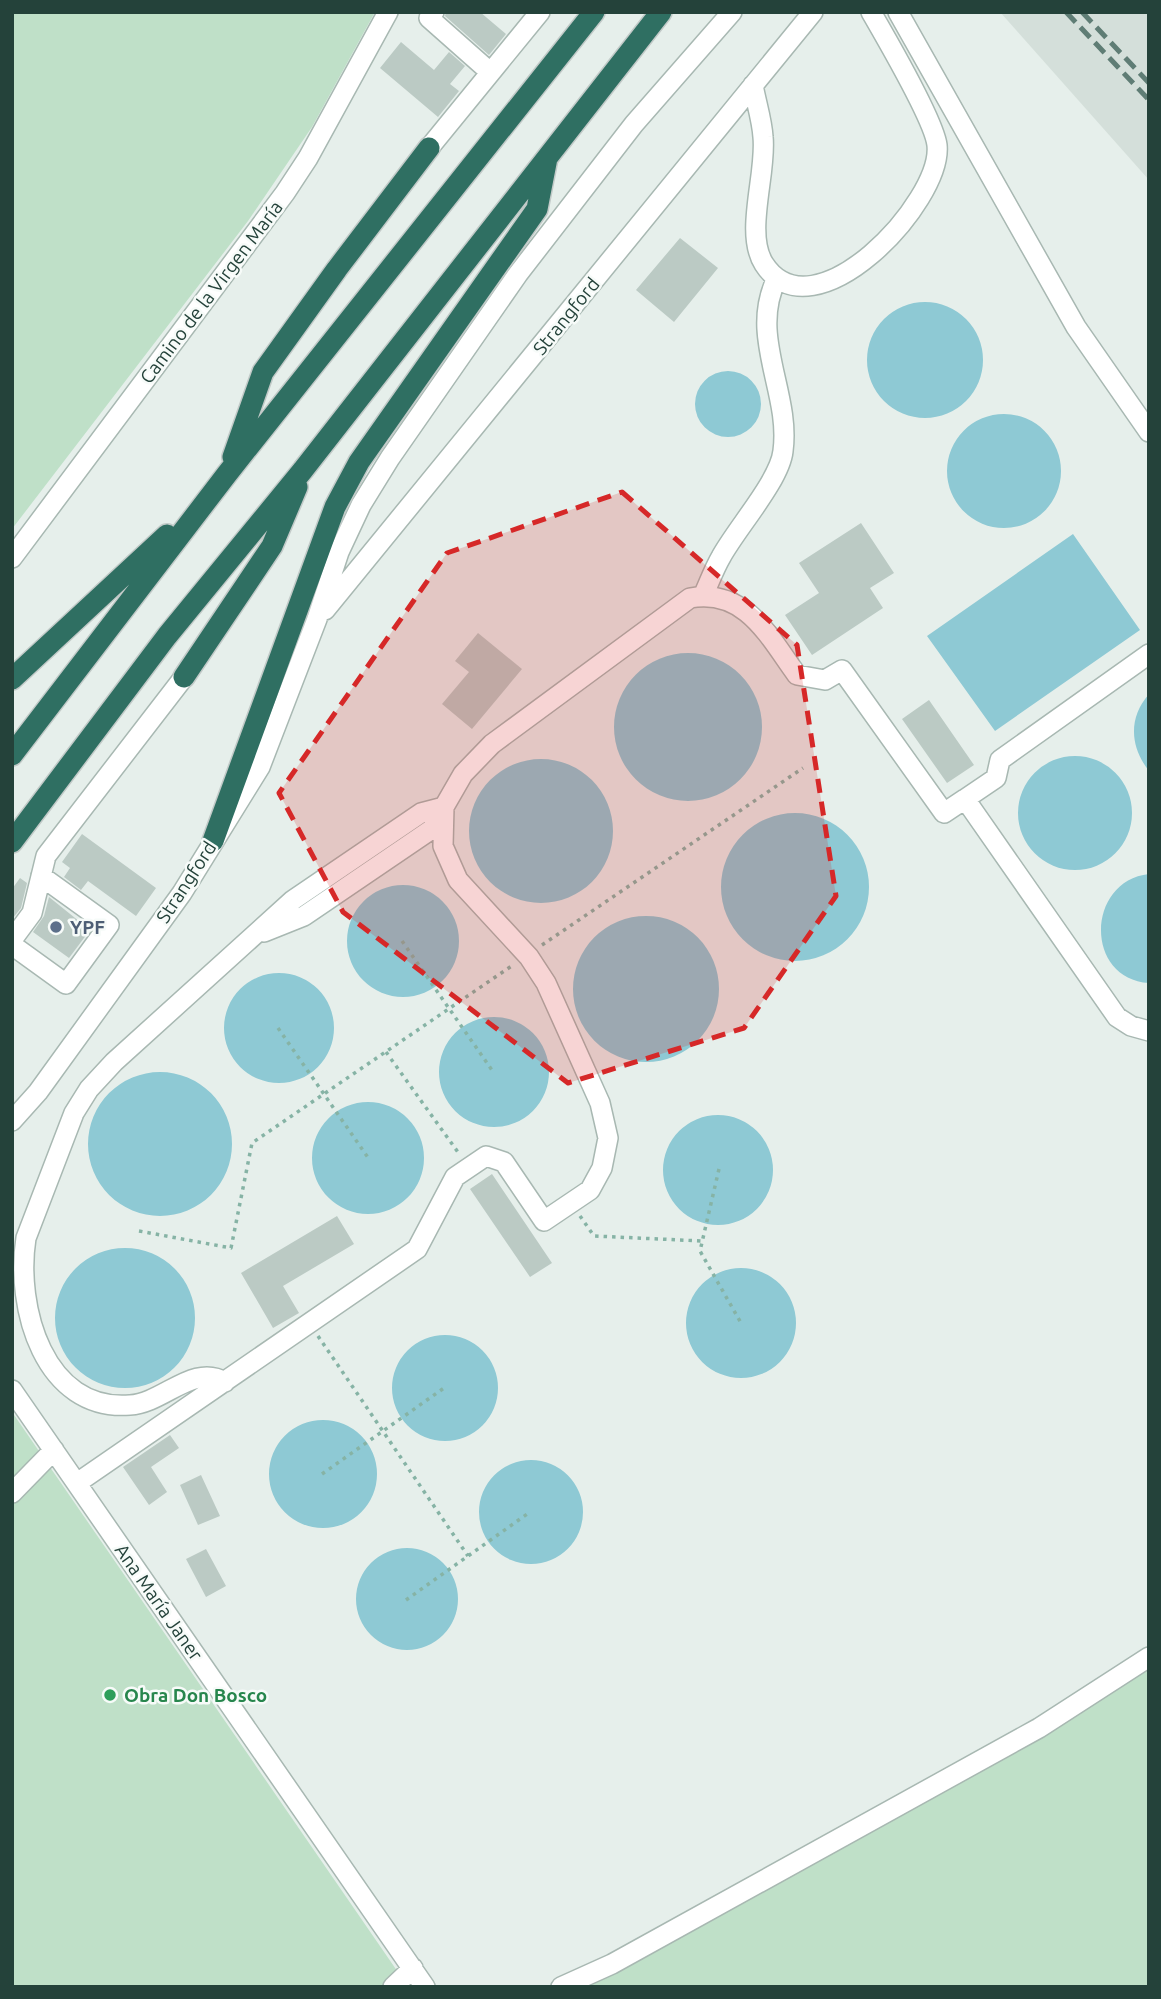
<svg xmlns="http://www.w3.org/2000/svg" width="1161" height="1999" viewBox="0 0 1161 1999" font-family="Ubuntu,sans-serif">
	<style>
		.built { fill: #d4dfda }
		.green { fill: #bfe0c8 }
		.water { fill: #8ec9d4 }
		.building { fill: #bbcac4 }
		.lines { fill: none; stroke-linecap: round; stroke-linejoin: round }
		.minor-casing { stroke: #a8b8b2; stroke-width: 22 }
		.highway-casing { stroke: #c2cac8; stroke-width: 24 }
		.path { stroke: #86b3a5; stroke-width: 3.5; stroke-dasharray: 3.5 5; stroke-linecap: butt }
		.minor { stroke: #fff; stroke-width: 19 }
		.highway { stroke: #2f6f62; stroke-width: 21 }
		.rail { stroke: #5f7d75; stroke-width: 5; stroke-dasharray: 14 7; stroke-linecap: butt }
		.marked { fill: #d62828; fill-opacity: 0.2; stroke: #d62828; stroke-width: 5; stroke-dasharray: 14 9; stroke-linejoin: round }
		.service-dot { fill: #5c6f8a; stroke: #f7fbf9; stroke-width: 2.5 }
		.leisure-dot { fill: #2e9e5b; stroke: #f7fbf9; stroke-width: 2.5 }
		.labels { text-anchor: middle; stroke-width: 5; stroke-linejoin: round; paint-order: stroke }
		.street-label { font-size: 19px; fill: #24423a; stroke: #f7fbf9 }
		.service-label { font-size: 19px; font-weight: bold; fill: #4e5e75; stroke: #f7fbf9; text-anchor: start }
		.leisure-label { font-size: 19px; font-weight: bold; fill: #27864d; stroke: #f7fbf9; text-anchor: start }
	</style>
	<rect width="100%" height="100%" fill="#e6efeb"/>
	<path class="built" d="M1000,12H1149V180Z"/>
	<path class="green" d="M12,12H375L312,127L248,221L12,529Z
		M12,1412L402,1978L408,1987H12Z
		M1149,1657V1987H561Z"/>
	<path class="water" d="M867 360a58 58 0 1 1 116 0a58 58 0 1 1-116 0Z
		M695 404a33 33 0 1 1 66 0a33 33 0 1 1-66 0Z
		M947 471a57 57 0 1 1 114 0a57 57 0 1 1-114 0Z
		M1073,534L1140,630L995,731L927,636Z
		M614 727a74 74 0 1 1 148 0a74 74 0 1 1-148 0Z
		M1149,694V771C1130,747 1128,718 1149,694Z
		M1018 813a57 57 0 1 1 114 0a57 57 0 1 1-114 0Z
		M469 831a72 72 0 1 1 144 0a72 72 0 1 1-144 0Z
		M721 887a74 74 0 1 1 148 0a74 74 0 1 1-148 0Z
		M1149,874V983C1084,979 1086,881 1149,874Z
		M347 941a56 56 0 1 1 112 0a56 56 0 1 1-112 0Z
		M573 989a73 73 0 1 1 146 0a73 73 0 1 1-146 0Z
		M224 1028a55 55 0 1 1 110 0a55 55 0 1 1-110 0Z
		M439 1072a55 55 0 1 1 110 0a55 55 0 1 1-110 0Z
		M88 1144a72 72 0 1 1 144 0a72 72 0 1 1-144 0Z
		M312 1158a56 56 0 1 1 112 0a56 56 0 1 1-112 0Z
		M663 1170a55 55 0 1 1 110 0a55 55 0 1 1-110 0Z
		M55 1318a70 70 0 1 1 140 0a70 70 0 1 1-140 0Z
		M686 1323a55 55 0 1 1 110 0a55 55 0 1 1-110 0Z
		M392 1388a53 53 0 1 1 106 0a53 53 0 1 1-106 0Z
		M269 1474a54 54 0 1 1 108 0a54 54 0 1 1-108 0Z
		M479 1512a52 52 0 1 1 104 0a52 52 0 1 1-104 0Z
		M356 1599a51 51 0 1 1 102 0a51 51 0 1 1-102 0Z"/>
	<path class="building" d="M446,12H480L506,34L489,55L445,16Z
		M401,42L434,70L449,52L465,66L450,84L459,91L438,117L380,68Z
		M680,238L718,268L674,322L636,290Z
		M861,523L894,573L870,588L883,608L812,655L785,615L819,593L799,563Z
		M478,633L522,669L472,729L442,704L469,672L455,661Z
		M929,700L974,765L947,783L902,719Z
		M82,834L156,888L136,916L88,881L81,890L64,877L70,868L62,862Z
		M20,878L27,883L21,908L13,918L12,889Z
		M49,897L90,930L69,958L33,932L44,916Z
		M492,1174L552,1263L530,1277L470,1189Z
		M337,1216L354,1244L283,1286L299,1313L273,1328L241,1273Z
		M170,1435L179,1448L151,1467L167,1492L149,1505L123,1467Z
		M201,1475L220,1516L198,1525L180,1485Z
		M206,1549L226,1586L206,1597L186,1559Z"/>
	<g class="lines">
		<defs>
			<path id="minor" d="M434,12L429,18L490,72
				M898,12L1076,327L1149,432
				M753,85C756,102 762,120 763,137C767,173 744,233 764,264C813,340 943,202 937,145C934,120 886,38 871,12
				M429,148L540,12
				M12,558L285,193L308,158L388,12
				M703,596C709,583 714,569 721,557C736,529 780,480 783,451C791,392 748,336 777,278
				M325,610L813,12
				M965,799L996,778L1000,760L1149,654
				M264,932L304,916L432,829L444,808
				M12,940L32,913L46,856L184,677
				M12,945L66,984L109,925L41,876
				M12,1121L38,1092L182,893L260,767L317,619L339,552L361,505L390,458L518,274L634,124L732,12
				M225,1382C193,1363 164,1403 130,1405C44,1412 15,1307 26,1238L74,1113L89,1089L114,1062L293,900L421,813L444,807
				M12,1390L425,1987
				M77,1483L417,1249L455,1177L486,1156L504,1162L544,1221L590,1190L602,1168L608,1138L600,1103L546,983L529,957L458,880L443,846L444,807L463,774L492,744L690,598C746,588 769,637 797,675L825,680L842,670L944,813L965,799L1117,1017L1131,1026L1149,1031
				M12,1493L54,1450
				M393,1987L413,1968
				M561,1987L612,1964L1039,1728L1149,1657"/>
			<path id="highway" d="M233,457L263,372L337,269L429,148
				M184,677L272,546L297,487
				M12,679L167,535
				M12,755L227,474L594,12
				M213,841L335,507L359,462L537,209L547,158
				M12,842L167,636L303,470L661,12"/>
		</defs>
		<use href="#minor" class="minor-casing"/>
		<use href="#highway" class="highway-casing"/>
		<path class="path" d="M402,941L494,1073
			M542,945L803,768
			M278,1028L369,1159
			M386,1052L460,1155
			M719,1169L700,1251L741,1323
			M580,1216L594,1236L702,1241
			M139,1231L231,1248L252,1143L513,965
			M318,1336L468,1556
			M322,1474L444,1388
			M406,1600L530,1512"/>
		<use href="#minor" class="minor"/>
		<use href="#highway" class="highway"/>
		<path class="rail" d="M1066,12L1149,100
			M1082,12L1149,83"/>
	</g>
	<path class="marked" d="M622,492L797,645L836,896L744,1028L568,1083L343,912L279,793L447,553Z"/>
	<circle class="service-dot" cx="56" cy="927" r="7"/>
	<circle class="leisure-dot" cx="110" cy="1695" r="7"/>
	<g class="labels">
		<g class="street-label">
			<text transform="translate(211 292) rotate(-53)" y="7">Camino de la Virgen María</text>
			<text transform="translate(566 316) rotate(-51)" y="7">Strangford</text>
			<text transform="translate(186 882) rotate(-57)" y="7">Strangford</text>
			<text transform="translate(159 1602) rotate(55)" y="7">Ana María Janer</text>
		</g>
		<g class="service-label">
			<text x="70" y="934">YPF</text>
		</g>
		<g class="leisure-label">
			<text x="124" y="1702">Obra Don Bosco</text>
		</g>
	</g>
	<rect width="1161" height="1999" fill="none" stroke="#24423a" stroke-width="28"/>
</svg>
